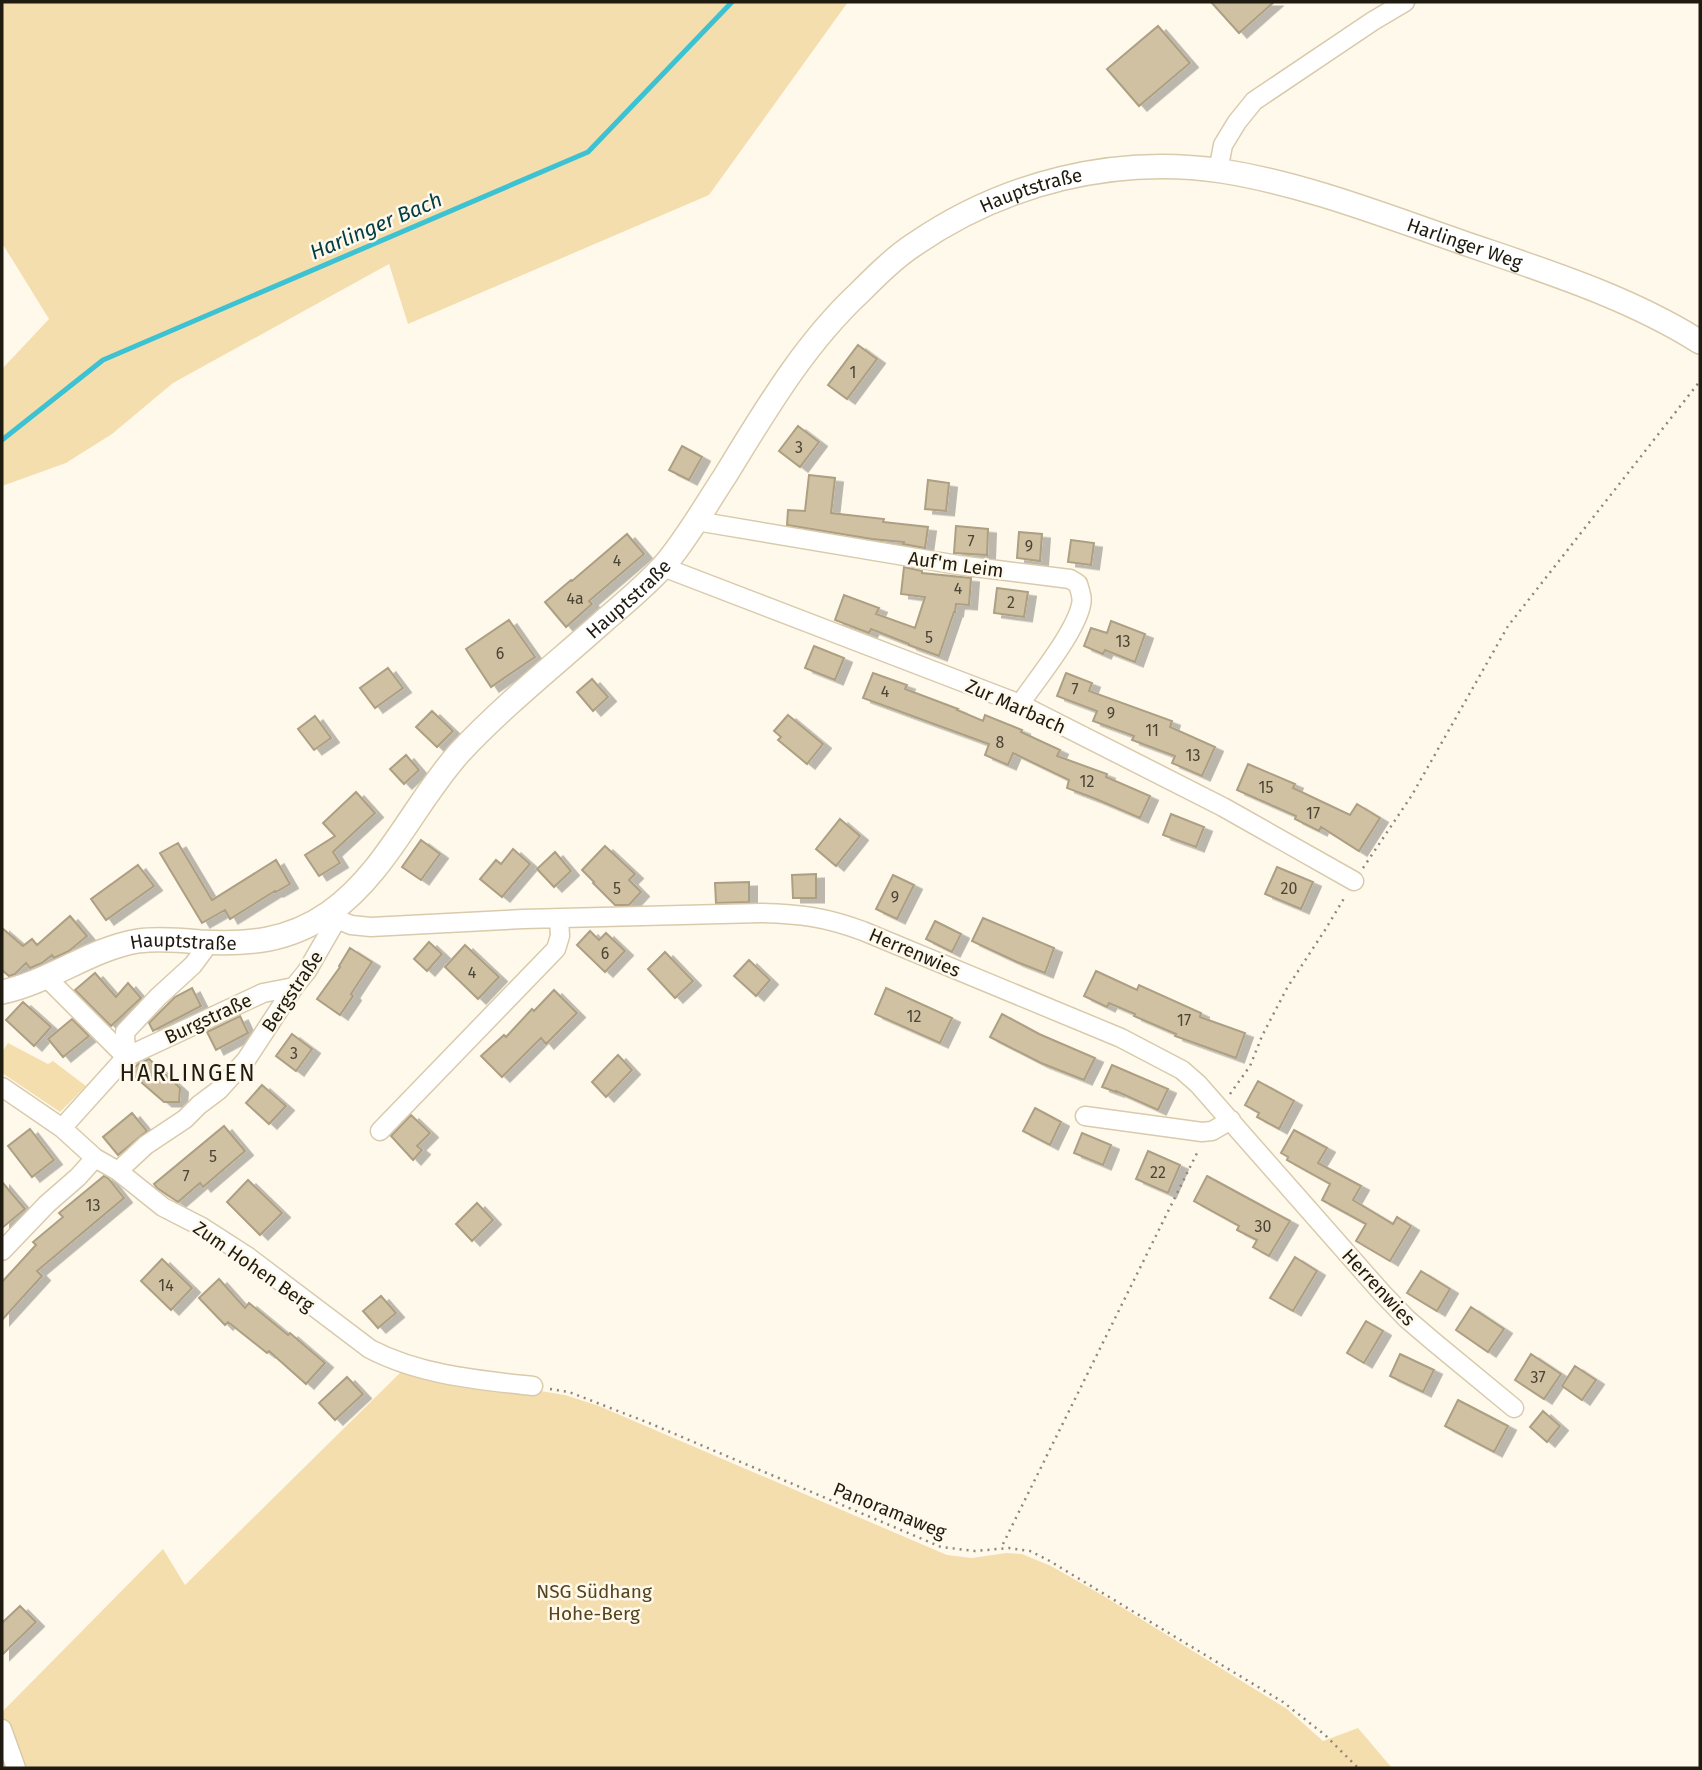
<svg xmlns="http://www.w3.org/2000/svg" width="1702" height="1770" viewBox="0 0 1702 1770" font-family="'Fira Sans',sans-serif">
	<style>
		.green { fill: #f5dead }
		.lines { fill: none; stroke-linecap: round; stroke-linejoin: round }
		.stream { stroke: #3cc2d2; stroke-width: 5 }
		.building { fill: #d0c1a3; stroke: #ad9f82; stroke-width: 2; filter: url(#shadow) }
		.minor-casing { stroke: #d9caab; stroke-width: 21 }
		.tertiary-casing { stroke: #d9caab; stroke-width: 26 }
		.path { stroke: #8d877b; stroke-width: 2.5; stroke-dasharray: 2 5; stroke-linecap: butt }
		.minor { stroke: #fff; stroke-width: 18 }
		.tertiary { stroke: #fff; stroke-width: 23 }
		.labels { text-anchor: middle; stroke-width: 5; stroke-linejoin: round; paint-order: stroke }
		.number-label { font-size: 16px; fill: #4c4435 }
		.street-label { font-size: 19px; fill: #201b10; stroke: #fff9ec }
		.park-label { font-size: 19px; fill: #54441f; stroke: #fff9ec }
		.water-label { font-size: 21px; font-style: italic; fill: #003d44; stroke: #fff9ec }
		.quarter-label { font-size: 23px; letter-spacing: 2px; fill: #201b10; stroke: #fff9ec }
	</style>
	<defs>
		<filter id="shadow"><feDropShadow dx="8" dy="4.5" stdDeviation="0" flood-color="#0004"/></filter>
	</defs>
	<rect width="100%" height="100%" fill="#fff9ec"/>
	<path class="green" d="M2,2H848L709,195L408,324L389,264L173,383L112,434L66,463L2,486V369L49,319L2,243Z
		M8,1043L48,1064L53,1061L86,1086L60,1112L2,1073V1052Z
		M404,1369L565,1395L599,1406L947,1555L972,1558L1006,1553L1022,1554L1051,1566L1102,1595L1287,1709L1323,1741L1358,1728L1392,1768H2V1712L163,1549L185,1585Z"/>
	<g class="lines">
		<path class="stream" d="M2,440L103,360L588,152L732,2"/>
	</g>
	<path class="building" d="M1211,2H1274L1239,33Z
		M1158,26L1190,63L1139,106L1107,69Z
		M858,345L877,359L847,399L828,385Z
		M798,426L819,442L800,467L779,451Z
		M682,446L702,457L689,480L669,470Z
		M809,475L835,478L831,513L884,519L883,522L928,527L925,548L903,544L904,542L872,539L787,525L788,510L805,511Z
		M928,480L949,483L946,511L925,509Z
		M956,526L988,529L987,555L954,553Z
		M1019,532L1042,534L1040,561L1017,558Z
		M627,534L644,554L589,601L592,604L566,627L545,602L571,580L572,581Z
		M1071,540L1094,543L1091,565L1068,562Z
		M904,567L922,571V573L971,578L969,605L956,604L955,612H954L939,656L909,645V644L871,629L869,633L835,620L844,595L879,608L876,614L915,628L925,597L901,594Z
		M997,588L1028,592L1024,617L994,613Z
		M509,620L535,657L491,687L466,649Z
		M1111,621L1145,634L1135,662L1105,650L1103,654L1084,646L1091,628L1107,633Z
		M814,646L844,658L835,680L805,668Z
		M388,668L403,688L375,708L360,688Z
		M873,673L907,685L905,689L958,709L957,710L983,721L985,715L1022,730L1021,732L1060,750L1057,756L1107,774L1106,777L1150,796L1140,818L1096,799L1067,788L1069,780L1013,753L1008,765L985,755L989,744L863,698Z
		M1066,673L1092,683L1089,691L1172,721L1170,727L1215,747L1202,776L1172,763L1175,756L1132,740L1134,736L1093,721L1097,711L1057,696Z
		M592,679L608,697L593,711L577,692Z
		M432,711L453,731L437,747L416,727Z
		M788,715L823,744L807,764L778,740L781,737L774,731Z
		M315,716L331,738L314,750L298,729Z
		M406,755L419,770L404,784L390,769Z
		M1248,764L1295,784L1293,788L1350,815L1357,804L1380,818L1359,851L1321,827L1319,831L1295,819L1296,816L1237,790Z
		M356,792L375,813L333,852L340,863L319,876L305,855L335,836L323,823Z
		M1171,814L1204,827L1196,847L1163,835Z
		M840,819L860,836L836,866L816,849Z
		M421,840L440,854L421,880L402,867Z
		M178,843L212,900L276,860L290,884L276,892L275,891L230,919L225,910L202,923L160,853Z
		M605,846L635,874L629,880L641,892L629,905H615L593,883L594,882L582,870Z
		M513,849L530,864L502,897L480,879L496,860L501,864Z
		M555,852L571,871L554,887L537,869Z
		M138,865L154,886L106,920L91,899Z
		M1277,867L1313,882L1301,909L1265,894Z
		M816,874V898H793L792,875Z
		M893,875L914,885L897,919L876,909Z
		M749,882V902L716,903L715,883Z
		M70,916L87,936L69,951L54,958L52,955L42,963L30,968L26,963L15,974L9,976L2,970V928L23,946L32,939L37,945Z
		M983,918L1054,948L1045,973L1017,962L972,941Z
		M935,921L961,934L952,952L926,939Z
		M590,931L599,940L606,933L625,951L605,972L577,945Z
		M429,942L442,954L427,971L414,959Z
		M465,945L499,977L478,999L445,967Z
		M350,948L372,962L351,994L353,996L340,1015L317,999L340,967L339,966Z
		M665,952L693,981L675,998L648,969Z
		M749,960L770,980L756,996L734,976Z
		M1096,971L1137,990L1139,985L1201,1013L1200,1017L1245,1033L1236,1058L1175,1036L1176,1034L1134,1016L1135,1014L1109,1003L1107,1007L1084,996Z
		M95,973L116,997L128,983L141,998L111,1026L75,990Z
		M192,988L201,1006L153,1031L149,1023L175,997Z
		M886,988L952,1018L940,1043L875,1014Z
		M554,990L577,1013L546,1044L541,1038L502,1077L481,1056L504,1035L506,1037L532,1009L534,1011Z
		M23,1002L51,1027L34,1046L6,1020Z
		M1002,1014L1039,1034L1095,1058L1084,1080L1041,1063L990,1037Z
		M240,1016L248,1033L216,1050L207,1032Z
		M72,1019L89,1036L63,1057L48,1039Z
		M292,1034L312,1049L296,1071L276,1056Z
		M618,1055L632,1070L606,1097L592,1082Z
		M149,1059L180,1088L179,1102H164L133,1075L134,1068L138,1064Z
		M1112,1065L1168,1089L1158,1110L1116,1091V1092L1102,1087Z
		M1258,1081L1294,1101L1279,1129L1257,1117L1259,1113L1245,1105Z
		M262,1085L286,1106L269,1124L246,1103Z
		M1035,1108L1061,1122L1050,1145L1023,1131Z
		M132,1113L147,1131L118,1155L103,1137Z
		M411,1115L430,1133L417,1146L422,1150L413,1160L391,1136Z
		M224,1126L245,1151L203,1187L200,1183L178,1202L157,1188L154,1184Z
		M30,1129L54,1160L32,1177L8,1146Z
		M1294,1130L1327,1148L1318,1163L1361,1186L1353,1200L1393,1224L1397,1217L1411,1226L1390,1261L1356,1241L1366,1224L1322,1200L1330,1184L1287,1160L1288,1157L1281,1153Z
		M1082,1133L1111,1145L1103,1165L1074,1153Z
		M1148,1151L1180,1165L1168,1193L1136,1179Z
		M104,1176L108,1178L124,1198L37,1271L42,1276L2,1320V1282L36,1245L33,1242L63,1217L59,1213Z
		M1207,1176L1290,1221L1269,1256L1253,1247L1257,1240L1237,1230L1239,1226L1194,1201Z
		M248,1180L282,1213L260,1235L227,1202Z
		M2,1182L25,1209L2,1228Z
		M477,1203L493,1220L472,1241L456,1224Z
		M1295,1257L1317,1271L1293,1311L1270,1298Z
		M162,1259L192,1288L171,1310L141,1281Z
		M1421,1271L1450,1289L1437,1311L1407,1293Z
		M219,1279L245,1308L249,1303L288,1335L290,1333L325,1363L306,1384L269,1351L267,1353L228,1322L225,1325L199,1298Z
		M381,1296L396,1313L378,1328L363,1311Z
		M1471,1307L1504,1329L1488,1352L1456,1330Z
		M1366,1321L1383,1331L1364,1363L1347,1353Z
		M1400,1354L1434,1370L1423,1392L1390,1376Z
		M1531,1354L1561,1374L1544,1399L1515,1380Z
		M1575,1366L1596,1380L1582,1400L1562,1386Z
		M347,1377L363,1394L335,1420L319,1403Z
		M1458,1400L1508,1426L1494,1452L1445,1426Z
		M1543,1411L1560,1426L1547,1442L1530,1427Z
		M20,1606L36,1622L2,1655V1623Z"/>
	<g class="lines">
		<defs>
			<path id="minor" d="M1218,171L1223,145L1237,122L1254,101L1373,21L1405,2
				M696,521L958,565L1070,579L1078,584C1080,591 1083,598 1081,605C1075,633 1037,679 1020,704
				M663,567L1020,704L1223,807L1354,881
				M327,915L351,925L371,927L523,919L761,913C801,914 825,917 863,931L1121,1038L1182,1070L1198,1084L1382,1293L1407,1319L1434,1342L1514,1408
				M210,942L193,965L158,997L125,1032L126,1057L263,993L294,987
				M46,977L126,1057L62,1128
				M2,1087L62,1128L95,1158L118,1171L163,1207L202,1227L247,1256L370,1349C420,1375 478,1380 533,1386
				M1085,1116L1202,1132L1212,1131L1231,1120
				M380,1131L556,949L560,936L559,919
				M118,1171L146,1145L185,1119L199,1105L219,1090L246,1060L294,987L307,971L337,919
				M2,1251L47,1204L78,1177L95,1158
				M2,1729L16,1768"/>
			<g id="tertiary">
				<path id="s1" d="M2,992C50,982 90,949 138,941C158,938 180,940 200,942C248,945 289,941 329,913C386,873 414,803 460,752C505,704 557,663 606,619C627,601 649,583 667,562C689,535 706,505 725,476C765,411 804,344 860,292C877,275 895,257 915,244C1004,183 1114,155 1222,171C1304,184 1383,215 1461,242C1542,270 1627,296 1700,342"/>
			</g>
		</defs>
		<use href="#minor" class="minor-casing"/>
		<use href="#tertiary" class="tertiary-casing"/>
		<path class="path" d="M1363,868L1412,795L1508,626L1700,381
			M1230,1094L1250,1066L1262,1036L1287,988L1325,930L1346,895
			M550,1389L569,1392L649,1423L941,1547L975,1551L1009,1548L1030,1551L1048,1560L1283,1702L1325,1735L1358,1768
			M1003,1544L1199,1149"/>
		<use href="#minor" class="minor"/>
		<use href="#tertiary" class="tertiary"/>
	</g>
	<g class="labels">
		<g class="number-label">
			<text x="853" y="378">1</text>
			<text x="799" y="453">3</text>
			<text x="971" y="547">7</text>
			<text x="1029" y="552">9</text>
			<text x="617" y="566">4</text>
			<text x="958" y="594">4</text>
			<text x="575" y="604">4a</text>
			<text x="1011" y="608">2</text>
			<text x="929" y="643">5</text>
			<text x="1123" y="647">13</text>
			<text x="500" y="659">6</text>
			<text x="1075" y="695">7</text>
			<text x="885" y="697">4</text>
			<text x="1111" y="719">9</text>
			<text x="1152" y="736">11</text>
			<text x="1000" y="748">8</text>
			<text x="1193" y="761">13</text>
			<text x="1087" y="787">12</text>
			<text x="1266" y="793">15</text>
			<text x="1313" y="819">17</text>
			<text x="617" y="894">5</text>
			<text x="1289" y="894">20</text>
			<text x="895" y="903">9</text>
			<text x="605" y="959">6</text>
			<text x="472" y="978">4</text>
			<text x="914" y="1022">12</text>
			<text x="1184" y="1026">17</text>
			<text x="294" y="1059">3</text>
			<text x="213" y="1162">5</text>
			<text x="1158" y="1178">22</text>
			<text x="186" y="1182">7</text>
			<text x="93" y="1211">13</text>
			<text x="1263" y="1232">30</text>
			<text x="166" y="1291">14</text>
			<text x="1538" y="1383">37</text>
		</g>
		<g class="street-label">
			<text dy="7" stroke="none"><textPath href="#s1" startOffset="1367">Hauptstraße</textPath></text>
			<text dy="7" stroke="none"><textPath href="#s1" startOffset="1815">Harlinger Weg</textPath></text>
			<text transform="translate(956 564) rotate(8)" y="7">Auf'm Leim</text>
			<text dy="7" stroke="none"><textPath href="#s1" startOffset="779">Hauptstraße</textPath></text>
			<text transform="translate(1016 706) rotate(24)" y="7">Zur Marbach</text>
			<text dy="7" stroke="none"><textPath href="#s1" startOffset="191">Hauptstraße</textPath></text>
			<text transform="translate(915 952) rotate(23)" y="7">Herrenwies</text>
			<text transform="translate(292 991) rotate(-56)" y="7">Bergstraße</text>
			<text transform="translate(208 1018) rotate(-25)" y="7">Burgstraße</text>
			<text transform="translate(254 1266) rotate(35)" y="7">Zum Hohen Berg</text>
			<text transform="translate(1379 1287) rotate(47)" y="7">Herrenwies</text>
			<text transform="translate(890 1510) rotate(22)" y="7">Panoramaweg</text>
		</g>
		<g class="park-label">
			<text x="594" y="1598">NSG Südhang<tspan x="594" dy="22">Hohe-Berg</tspan></text>
		</g>
		<g class="water-label">
			<text transform="translate(376 226) rotate(-23)" y="7">Harlinger Bach</text>
		</g>
		<g class="quarter-label">
			<text x="188" y="1081">HARLINGEN</text>
		</g>
	</g>
	<rect width="1702" height="1770" fill="none" stroke="#201b10" stroke-width="7"/>
</svg>
